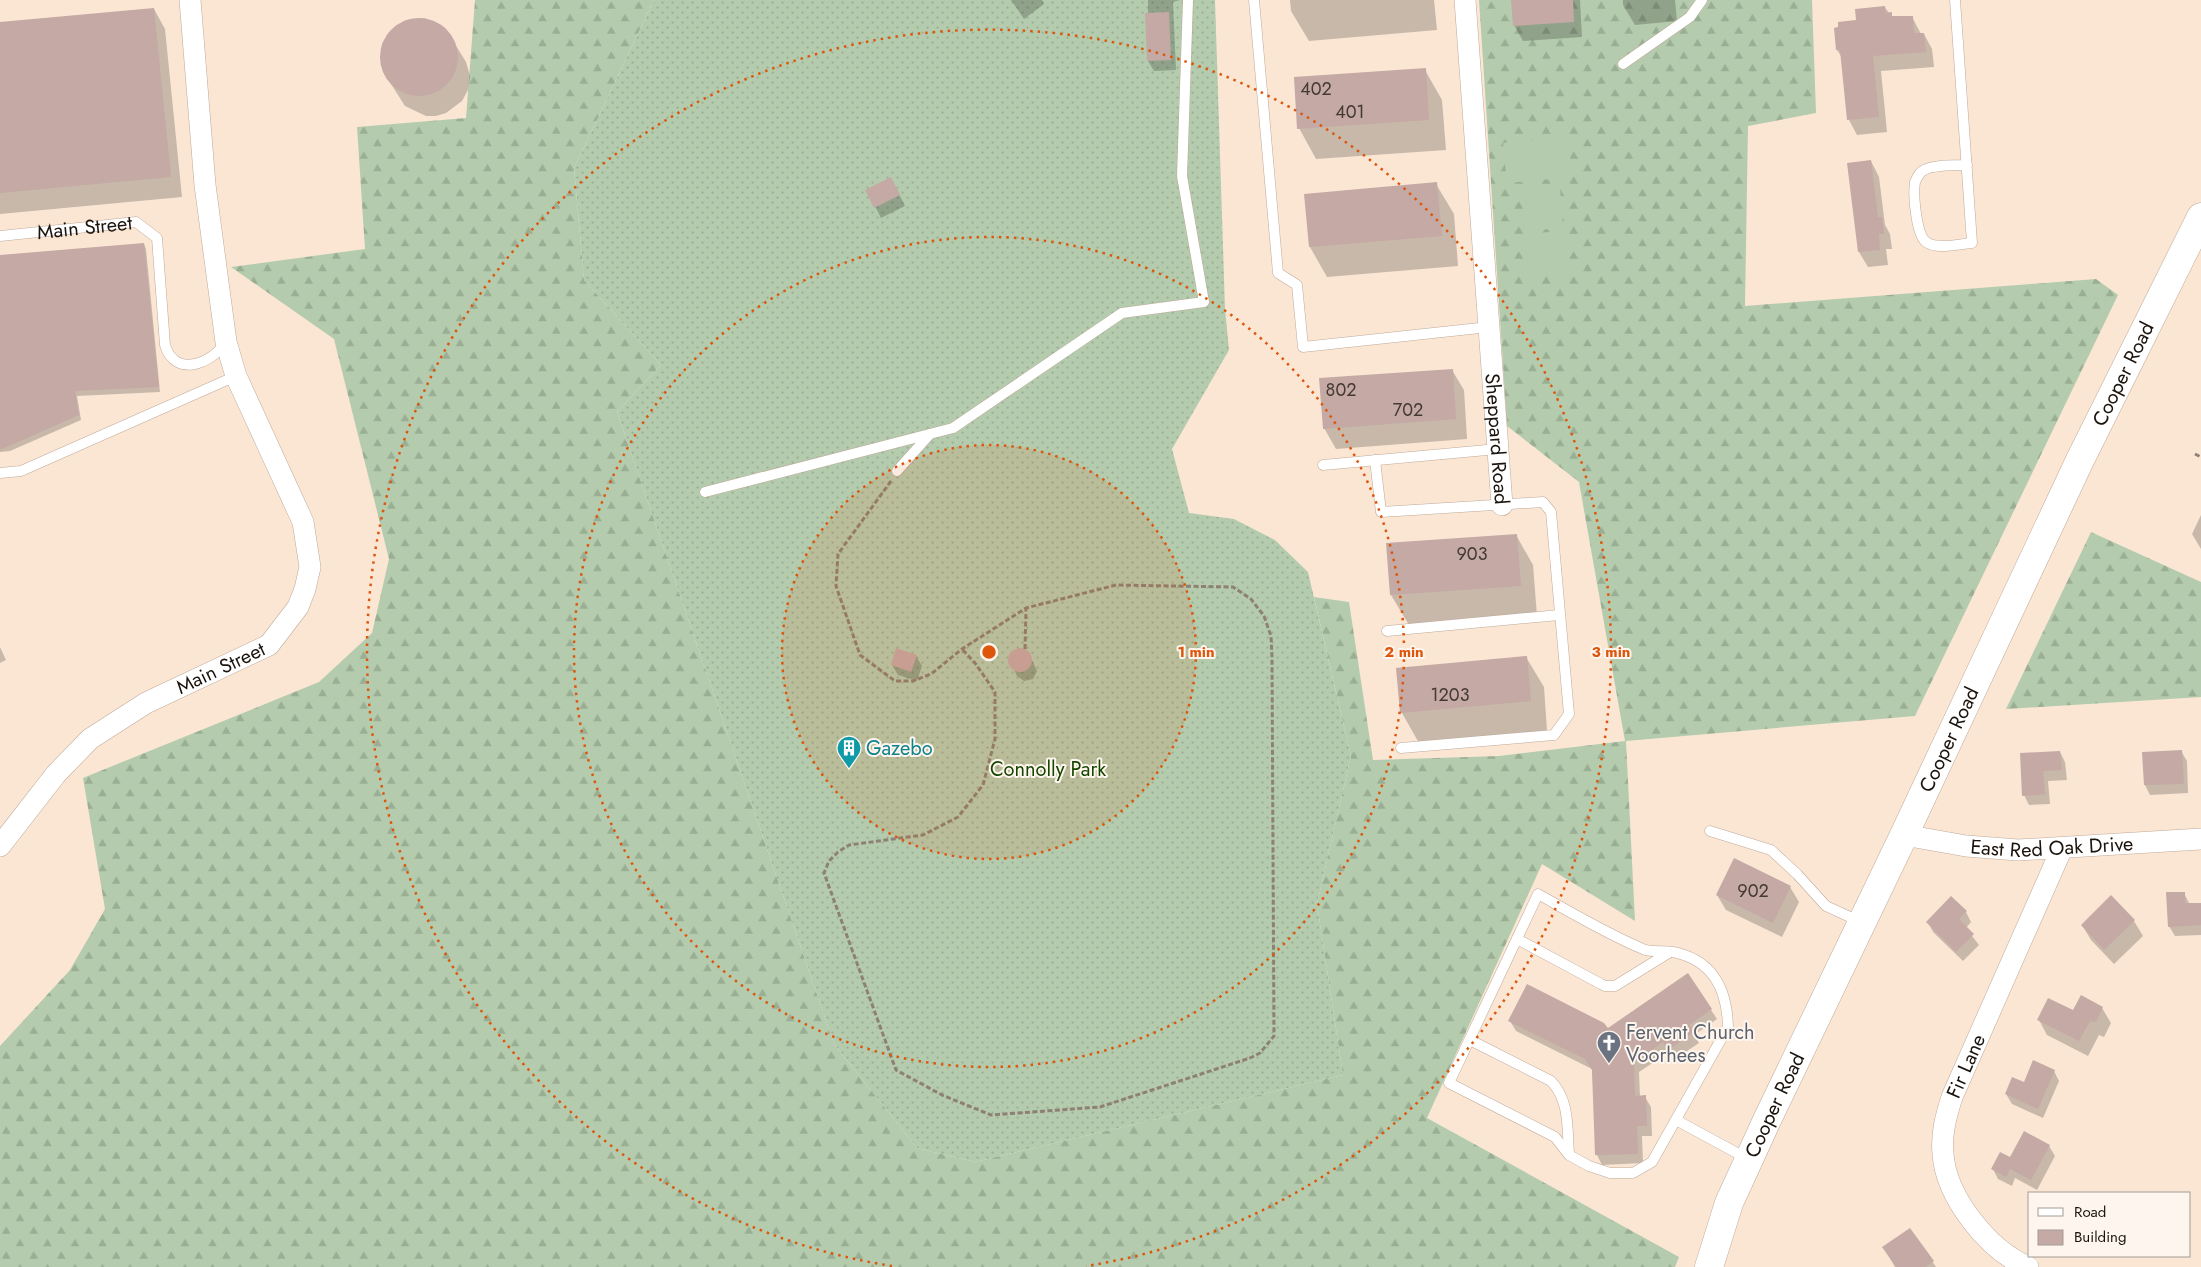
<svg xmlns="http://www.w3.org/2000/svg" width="2201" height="1267" viewBox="0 0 2201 1267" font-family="Jost,sans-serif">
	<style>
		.grass { fill: url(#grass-dots) }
		.forest { fill: url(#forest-firs) }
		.pitch { fill: #b4ccad }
		.shadow { fill: #0003 }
		.building { fill: #c4a9a4 }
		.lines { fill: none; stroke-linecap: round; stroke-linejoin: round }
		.lane-casing { stroke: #beaa9a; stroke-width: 11 }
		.street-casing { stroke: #beaa9a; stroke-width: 22 }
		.secondary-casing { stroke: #beaa9a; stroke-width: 29 }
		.path { stroke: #8e8074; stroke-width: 3; stroke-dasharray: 5 2.5; stroke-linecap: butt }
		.lane { stroke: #fff; stroke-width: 10 }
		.street { stroke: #fff; stroke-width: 21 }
		.secondary { stroke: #fff; stroke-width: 28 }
		.ring { fill: none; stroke: #de560c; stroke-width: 2.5; stroke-dasharray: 2.5 5 }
		.labels { text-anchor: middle; stroke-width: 4; stroke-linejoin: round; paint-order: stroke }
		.number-label { font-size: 18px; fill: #453934 }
		.street-label { font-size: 20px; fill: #1b140e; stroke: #fef6ee }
		.culture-label { font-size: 20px; fill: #0d838f; stroke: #fef6ee; text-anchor: start }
		.park-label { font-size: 20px; fill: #154600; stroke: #fef6ee }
		.worship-label { font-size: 20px; fill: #5b616d; stroke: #fef6ee; text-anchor: start }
		.centre { fill: #de560c; stroke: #fef6ee; stroke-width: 2.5 }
		.ring-label { font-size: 15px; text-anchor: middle; font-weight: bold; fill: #de560c; stroke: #fef6ee; stroke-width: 4; stroke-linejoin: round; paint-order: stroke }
	</style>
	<defs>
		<pattern id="grass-dots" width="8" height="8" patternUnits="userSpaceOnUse" patternTransform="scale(1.25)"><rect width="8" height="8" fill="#b4ccad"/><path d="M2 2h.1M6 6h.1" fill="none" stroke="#9aae94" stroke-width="1.8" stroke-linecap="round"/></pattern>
		<pattern id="forest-firs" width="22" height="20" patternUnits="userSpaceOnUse" patternTransform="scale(1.25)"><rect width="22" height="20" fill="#b4ccad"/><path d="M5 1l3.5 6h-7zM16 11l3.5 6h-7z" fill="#9aae94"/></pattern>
	</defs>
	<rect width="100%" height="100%" fill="#fbe6d4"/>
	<path class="grass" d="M654,0H1215L1225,309L1229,350L1172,449L1189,513L1234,519L1275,540L1308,572L1351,756L1317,904L1343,1075L975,1162L917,1148L834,1044L617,412L661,365L584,280L574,168Z"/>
	<path class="forest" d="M475,0H654L574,168L584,280L661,365L617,412L834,1044L917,1148L975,1162L1343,1075L1317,904L1351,756L1314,597L1349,602L1373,760L1499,756L1625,741L1579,482L1507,426L1479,0H1812L1816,113L1748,126L1745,306L2096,279L2118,295L1915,716L1626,741L1635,921L1542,864L1427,1118L1679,1257L1675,1267H0V1046L70,970L105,909L83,778L319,682L372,633L389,559L334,339L231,267L365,249L357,127L466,118Z
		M2091,532L2201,582V697L2006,709Z"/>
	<path class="pitch" d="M1568,136L1572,177L1507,183L1503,143Z
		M1560,187L1563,228L1525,231L1522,190Z
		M1563,231L1566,273L1528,275L1524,234Z"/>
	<path class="shadow" d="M1011,0H1042L1044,4L1024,19Z
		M1148,0H1180L1173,2L1176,70L1154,71L1148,61Z
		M1290,0H1434L1437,30L1309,41L1291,11Z
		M1512,0H1580L1582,37L1523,41L1514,25Z
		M1623,0H1675L1677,21L1635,25L1623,5Z
		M1885,8L1893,17H1912L1921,34H1924L1932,49L1934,67L1881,71L1887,132L1857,135L1849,120L1843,59L1837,50L1857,21Z
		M154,9L165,29L182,197L0,214V23Z
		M424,18L445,28L466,62L470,76L468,90L462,101L446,113L436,116H426L405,106L384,73L381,58L382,44L389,32L406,20Z
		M1425,70L1442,100L1446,150L1316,159L1299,128Z
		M1871,161L1879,177L1885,225L1890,234L1892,249H1886L1888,265L1868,267L1859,252L1849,164Z
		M1436,184L1454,214L1458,266L1327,277L1310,247L1305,195Z
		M896,188L905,206L881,218L867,190Z
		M144,244L146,249L160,392L77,396L81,420L10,451L0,452V256Z
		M1452,370L1464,390L1467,439L1336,449L1324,428Z
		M2201,515V549L2192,534Z
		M1516,535L1533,565L1537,616L1409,625L1391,595L1388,544Z
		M0,647L6,660L0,663Z
		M1021,649L1028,652L1037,671L1033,679L1024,681L1017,676L1009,659L1013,651Z
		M916,656L922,666L917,681L898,675L892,665Z
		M1526,657L1544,687L1547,731L1419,743L1402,713L1398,669Z
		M2181,751L2187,761L2188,793L2150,795L2145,785L2143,753Z
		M2060,752L2065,762L2067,780L2048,781L2050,804L2029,805L2024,795L2021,754Z
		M1790,887L1799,902L1782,937L1726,910L1717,895Z
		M2184,893L2190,905L2201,904V935L2175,936L2169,926Z
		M1966,912L1971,922L1966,928L1979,945L1963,961L1933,932L1928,922Z
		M2134,921L2143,936L2114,964L2091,940L2082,925Z
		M1688,975L1717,1019L1694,1035L1699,1043L1675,1059L1669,1052L1639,1072L1640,1097H1645L1651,1107L1652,1136H1642L1643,1163L1602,1165L1597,1155L1592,1069L1516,1031L1510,1021L1608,1030Z
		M2102,1008L2111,1023L2104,1037L2099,1035L2088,1056L2047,1035L2039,1020Z
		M2054,1071L2059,1081L2043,1118L2012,1104L2006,1094Z
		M2049,1146L2055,1156L2037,1190L2015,1178L2012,1186L1998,1179L1993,1169L2011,1159Z
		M1884,1248L1932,1261L1936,1267H1895Z"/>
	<path class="building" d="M1511,0H1573L1574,22L1513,26Z
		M1885,6L1886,13L1892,12V16H1913L1914,33H1924L1926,52L1873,56L1879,117L1847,120L1840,50H1836L1834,28L1838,27V22L1856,20L1855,9Z
		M154,8L171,177L0,193V22Z
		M1169,12L1171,60L1147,61L1145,13Z
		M380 57a39 39 0 1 1 78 0a39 39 0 1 1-78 0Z
		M1426,68L1429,120L1297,129L1294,77Z
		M1871,160L1878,217H1882L1884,234H1879L1880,250L1858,252L1847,163Z
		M891,177L900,195L874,208L865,190Z
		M1437,182L1442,236L1309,247L1304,194Z
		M144,243L159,387L75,391L79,415L0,450V255Z
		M1453,369L1456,419L1323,429L1319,378Z
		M1517,534L1521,586L1390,595L1386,543Z
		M1008 660a12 12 0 1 1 24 0a12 12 0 1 1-24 0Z
		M896,648L917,655L911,672L891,665Z
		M1527,656L1531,701L1400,713L1396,668Z
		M2182,750L2184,784L2144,785L2142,752Z
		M2060,751L2062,770L2043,771L2045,794L2022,796L2020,753Z
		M1734,858L1791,886L1773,923L1716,895Z
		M2166,892H2185V903H2201V925L2168,927Z
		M2111,895L2135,920L2104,950L2081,925Z
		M1951,896L1967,911L1959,919L1974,934L1956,952L1926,922Z
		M1688,973L1712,1009L1689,1025L1694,1032L1668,1050L1663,1042L1634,1062L1635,1096L1646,1095L1647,1126H1637L1638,1154L1595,1155L1592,1070L1585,1059L1508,1021L1527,984L1604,1023L1608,1028Z
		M2081,995L2103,1007L2096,1022L2090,1021L2079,1041L2037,1020L2048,998L2073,1010Z
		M2033,1060L2055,1070L2038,1109L2005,1094L2012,1077L2024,1082Z
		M2024,1131L2050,1145L2031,1180L2010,1169L2006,1177L1991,1169L2000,1152L2010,1157Z
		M1910,1228L1934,1261L1925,1267H1896L1882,1247Z"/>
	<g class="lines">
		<defs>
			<g id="lane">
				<path d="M1254,0L1278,273L1297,285L1303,347L1489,327"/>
				<path d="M1955,0C1960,81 1966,162 1972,243C1958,244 1938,250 1926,242C1916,234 1913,194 1915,182C1917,177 1920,172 1924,170C1935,164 1955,166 1967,165"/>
				<path d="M1623,64L1690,17L1702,0"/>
				<path id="s1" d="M0,236L136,222L157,238L165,345C175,378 211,364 225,343"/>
				<path d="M1375,460L1381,512L1543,502L1551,512L1569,714L1554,735L1401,748"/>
				<path d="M1323,465L1498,449"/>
				<path d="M897,471L930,434"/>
				<path d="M0,473L21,471L236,376"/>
				<path d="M705,492L953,428L1122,313L1204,302L1182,176L1188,0"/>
				<path d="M1387,631L1559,615"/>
				<path d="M1710,831L1771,850L1797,874L1826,906L1861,922"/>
				<path d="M1538,894C1572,913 1607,934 1643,949C1651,953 1663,950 1673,952C1713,960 1727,989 1728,1027L1652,1162L1633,1173H1610L1589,1166L1569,1155L1555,1137L1449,1083Z"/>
				<path d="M1517,939L1601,984L1605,986H1615L1670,952"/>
				<path d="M1470,1040L1551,1081C1570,1101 1567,1128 1569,1154"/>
				<path d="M1676,1120L1748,1159"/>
			</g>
			<g id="street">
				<path id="s2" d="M1465,0L1502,505"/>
				<path id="s3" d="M1904,835L1966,846L2018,850L2201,839"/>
				<path id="s4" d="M0,846L56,774L90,739L146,703L269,645L298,607L305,589L310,567L303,522L236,376L226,342L205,185L190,0"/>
				<path id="s5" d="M2028,1267C1988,1250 1946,1197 1943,1154C1941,1134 1946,1116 1952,1097L2062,848"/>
			</g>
			<g id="secondary">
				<path id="s6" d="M1709,1267L1729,1203L1767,1120L1904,835L2080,460L2201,217"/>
			</g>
		</defs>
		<use href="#lane" class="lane-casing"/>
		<use href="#street" class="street-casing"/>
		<use href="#secondary" class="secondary-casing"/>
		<path class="path" d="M2195,454L2201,457
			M891,481L838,554L836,586L860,655L895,681H913L931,674L962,649L1026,608L1116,585L1233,587L1251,599L1264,616L1271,636L1272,657L1274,1036L1260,1053L1250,1058L1100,1107L991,1115L942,1095L896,1070L824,873L829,861L838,852L849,845L923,835L958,817L983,785L995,739V692L975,663L962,649
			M1025,649L1026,608"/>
		<use href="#lane" class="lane"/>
		<use href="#street" class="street"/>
		<use href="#secondary" class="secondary"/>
	</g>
	<circle cx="989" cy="652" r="207" fill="#de560c" fill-opacity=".12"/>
	<g class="ring">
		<circle cx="989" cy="652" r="207"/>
		<circle cx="989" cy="652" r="415"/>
		<path d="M892 1266A622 622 0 1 1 1086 1266"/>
	</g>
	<defs>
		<symbol id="building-pin" viewBox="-11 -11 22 30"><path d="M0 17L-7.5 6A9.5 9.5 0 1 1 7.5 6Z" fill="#0f9aa8" stroke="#fef6ee"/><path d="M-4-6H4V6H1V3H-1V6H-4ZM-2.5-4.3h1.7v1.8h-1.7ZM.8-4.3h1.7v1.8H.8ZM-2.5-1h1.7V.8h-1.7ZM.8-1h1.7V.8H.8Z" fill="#fff"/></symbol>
		<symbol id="church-pin" viewBox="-11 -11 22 30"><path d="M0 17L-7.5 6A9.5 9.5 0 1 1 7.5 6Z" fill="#6b7280" stroke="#fef6ee"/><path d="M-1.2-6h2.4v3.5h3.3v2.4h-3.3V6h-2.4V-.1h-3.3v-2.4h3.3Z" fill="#fff"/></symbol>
	</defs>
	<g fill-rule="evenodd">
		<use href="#building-pin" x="835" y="734" width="28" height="38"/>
		<use href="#church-pin" x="1595" y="1029" width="28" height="38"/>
	</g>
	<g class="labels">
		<g class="number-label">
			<text x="1316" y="95">402</text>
			<text x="1350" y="118">401</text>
			<text x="1341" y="396">802</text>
			<text x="1408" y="416">702</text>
			<text x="1472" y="560">903</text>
			<text x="1450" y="701">1203</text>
			<text x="1753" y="897">902</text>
		</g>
		<g class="street-label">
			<text dy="7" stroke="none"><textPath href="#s1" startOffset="85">Main Street</textPath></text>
			<text dy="7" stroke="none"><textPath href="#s6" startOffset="985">Cooper Road</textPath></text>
			<text dy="7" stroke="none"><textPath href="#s2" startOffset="440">Sheppard Road</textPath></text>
			<text dy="7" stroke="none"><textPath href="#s4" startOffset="289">Main Street</textPath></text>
			<text dy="7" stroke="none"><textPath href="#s6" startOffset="580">Cooper Road</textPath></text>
			<text dy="7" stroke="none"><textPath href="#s3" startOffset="149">East Red Oak Drive</textPath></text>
			<text dy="7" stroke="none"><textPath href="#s5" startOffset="239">Fir Lane</textPath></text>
			<text dy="7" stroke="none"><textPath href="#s6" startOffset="175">Cooper Road</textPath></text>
		</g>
		<g class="culture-label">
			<text x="866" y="755">Gazebo</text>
		</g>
		<g class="park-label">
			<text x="1048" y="776">Connolly Park</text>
		</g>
		<g class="worship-label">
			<text x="1626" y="1039">Fervent Church<tspan x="1626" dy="23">Voorhees</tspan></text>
		</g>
	</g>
	<circle cx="989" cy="652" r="8" class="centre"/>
	<g class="ring-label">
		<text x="1196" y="657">1 min</text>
		<text x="1404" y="657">2 min</text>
		<text x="1611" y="657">3 min</text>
	</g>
	<rect x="2028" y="1192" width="162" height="65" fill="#fef6ee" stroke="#a39c94"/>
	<rect x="2038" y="1208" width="25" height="8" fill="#ffffff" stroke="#a39c94"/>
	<text x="2074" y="1217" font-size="15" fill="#1b140e">Road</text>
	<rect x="2038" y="1230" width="25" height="15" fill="#c4a9a4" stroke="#a39c94"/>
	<text x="2074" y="1242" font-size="15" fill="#1b140e">Building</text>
</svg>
